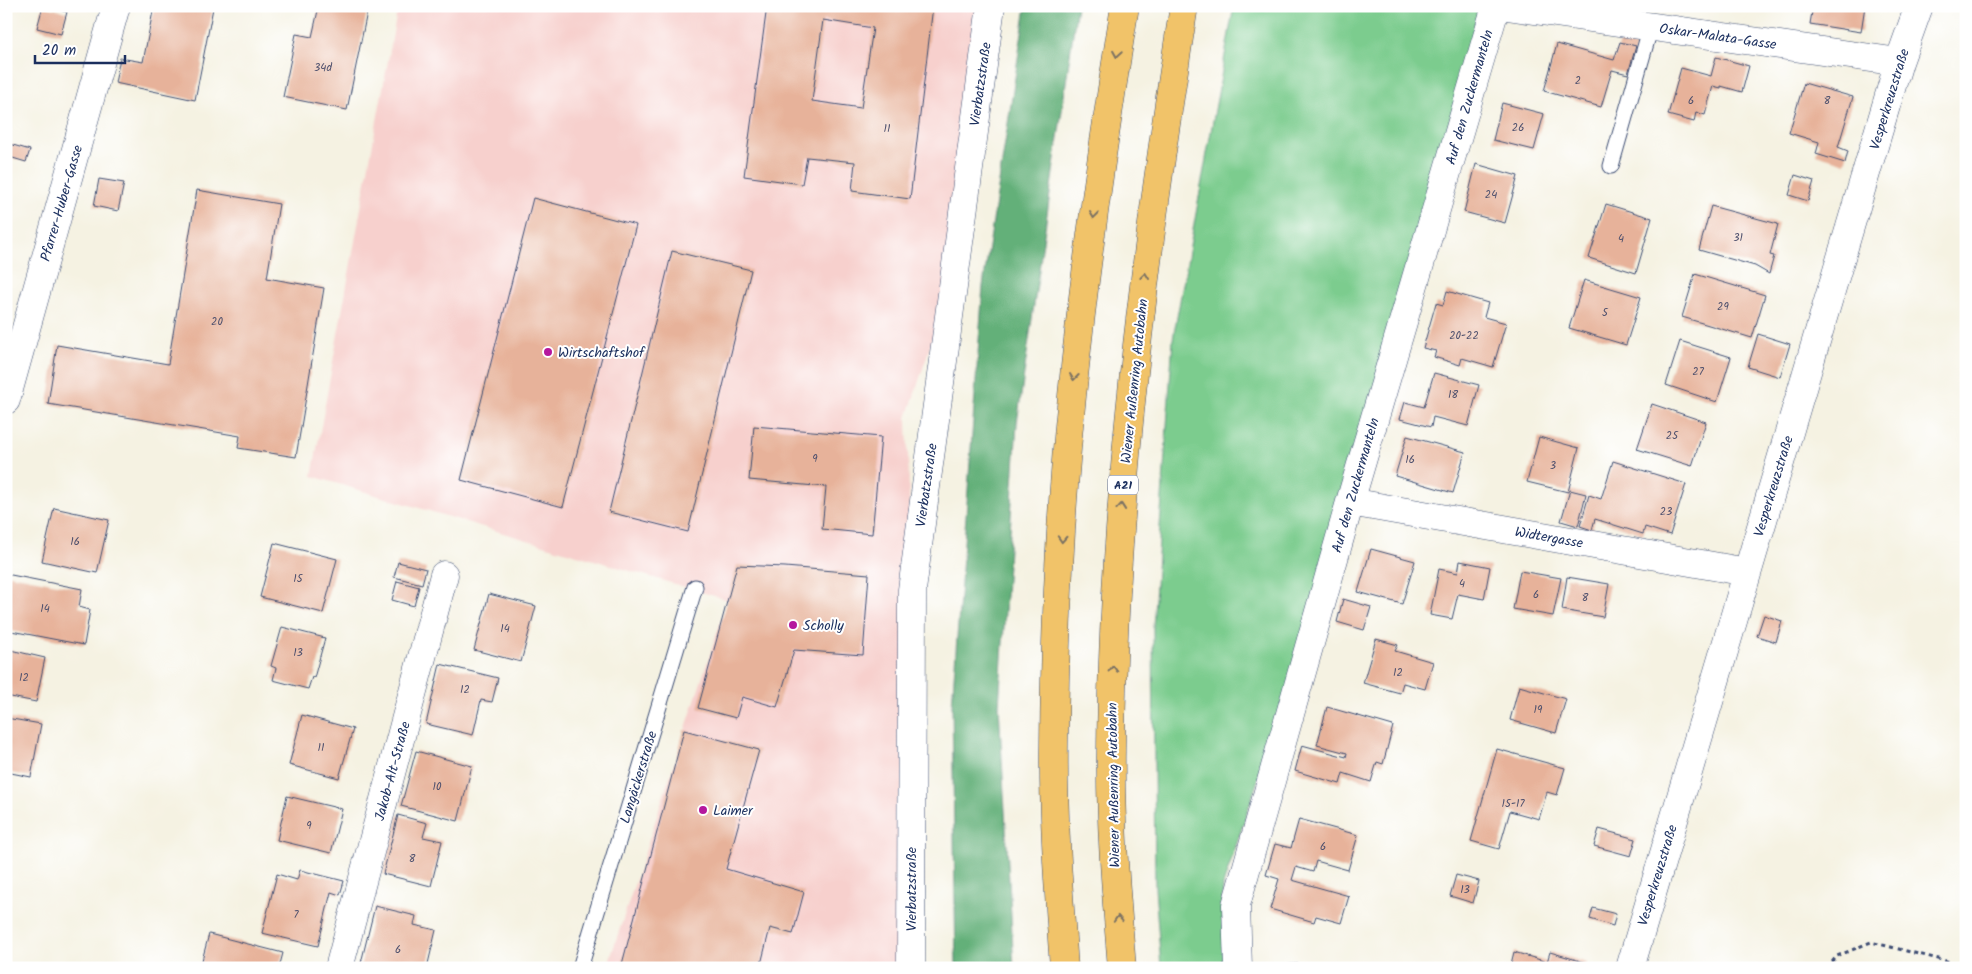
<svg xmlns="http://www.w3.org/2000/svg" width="1972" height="974" viewBox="0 0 1972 974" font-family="Kalam,sans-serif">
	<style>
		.built { fill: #f7d0cd }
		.green { fill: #7bcc8e; stroke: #4b7e76 }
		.forest { fill: #64b079; stroke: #40706c }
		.building { fill: #e7b29a; fill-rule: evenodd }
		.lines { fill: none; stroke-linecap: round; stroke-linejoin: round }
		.lane-casing { stroke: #3c4c72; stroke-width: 17 }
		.street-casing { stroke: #3c4c72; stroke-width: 29 }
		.highway-casing { stroke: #3c4c72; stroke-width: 29 }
		.path { stroke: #3c4c72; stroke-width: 3; stroke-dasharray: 4 4; stroke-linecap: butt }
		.lane { stroke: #fff; stroke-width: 15 }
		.street { stroke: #fff; stroke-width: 28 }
		.highway { stroke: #f1c369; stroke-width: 28 }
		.oneway { stroke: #7b7263 }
		.poi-dot { fill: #b5179e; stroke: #fff; stroke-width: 2 }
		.labels { text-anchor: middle; stroke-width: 4; stroke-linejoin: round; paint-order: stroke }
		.number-label { font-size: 11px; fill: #4e506d }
		.shield { fill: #fff; stroke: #5f6d8e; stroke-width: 1 }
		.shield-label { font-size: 12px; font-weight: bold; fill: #1b2f5e }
		.street-label { font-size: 14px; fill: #1b2f5e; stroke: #fff }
		.poi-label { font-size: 14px; fill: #1b2f5e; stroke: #fff; text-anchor: start }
	</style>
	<rect width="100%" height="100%" fill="#fff"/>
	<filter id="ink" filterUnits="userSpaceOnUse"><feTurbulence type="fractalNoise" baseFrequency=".02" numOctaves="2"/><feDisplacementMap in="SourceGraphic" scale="10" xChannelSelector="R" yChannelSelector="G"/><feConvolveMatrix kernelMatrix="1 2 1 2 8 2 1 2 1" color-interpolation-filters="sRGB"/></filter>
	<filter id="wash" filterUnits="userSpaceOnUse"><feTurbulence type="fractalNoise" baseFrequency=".0096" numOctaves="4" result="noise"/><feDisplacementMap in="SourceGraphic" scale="20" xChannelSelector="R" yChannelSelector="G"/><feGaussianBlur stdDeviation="1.12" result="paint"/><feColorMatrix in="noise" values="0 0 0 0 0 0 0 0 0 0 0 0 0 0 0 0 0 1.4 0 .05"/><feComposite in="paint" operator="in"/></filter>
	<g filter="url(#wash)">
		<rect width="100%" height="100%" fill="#f5f2e2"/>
		<path class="built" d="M398,6H991L955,269L907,418L912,590L911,968H607L728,600L312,476Z"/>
		<path class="green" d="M1234,6H1480L1350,502L1223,885L1222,910L1228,968H1161L1155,888L1153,628L1173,339Z"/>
		<path class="forest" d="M1026,6H1077L1017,423L999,706L1014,968H956L952,705L983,286Z"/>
		<g id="blocks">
			<path class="building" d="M43,6L67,12L61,34L37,28Z
				M154,6H203L213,8L195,100L115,83L120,58L143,62Z
				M319,6H338L367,12L347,110L283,97L296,34L312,37Z
				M767,6H933L910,199L852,191L855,162L807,157L802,184L744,176ZM823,20L873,28L861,108L812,101Z
				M1813,6H1865L1861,32L1810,24Z
				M1620,42L1636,46L1628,74L1612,70L1601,107L1544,91L1557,44L1614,60Z
				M1716,57L1749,66L1742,92L1721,86V88L1713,86L1705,115L1696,112L1694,122L1668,115L1681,68L1711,76Z
				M1804,83L1853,97L1838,147L1848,151L1845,163L1816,154L1819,142L1789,133Z
				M1502,103L1544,114L1534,150L1493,140Z
				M6,143L30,150L26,162L6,156Z
				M1476,164L1518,176L1505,223L1464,212Z
				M1795,175L1814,181L1808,201L1789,195Z
				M99,179L124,183L118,211L94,206Z
				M197,190L279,204L267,278L324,288L296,457L238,448L240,436L48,404L57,345L168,364Z
				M533,198L636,225L563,507L461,480Z
				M1606,204L1652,218L1636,273L1589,258Z
				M1711,206L1778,224L1770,255L1774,256L1769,274L1755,266L1699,250Z
				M672,251L751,270L688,532L609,512Z
				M1695,274L1765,295L1752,338L1682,317Z
				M1584,280L1641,297L1626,345L1569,328Z
				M1447,291L1488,303L1484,317L1506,323L1493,367L1462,358L1460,365L1434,357L1436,351L1423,348L1436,303L1443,305Z
				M1758,334L1790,344L1780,377L1748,367Z
				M1680,341L1731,357L1717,402L1666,385Z
				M1434,373L1479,385L1468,426L1433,417L1431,427L1400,419L1405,402L1424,407Z
				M1652,404L1706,422L1692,466L1637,449Z
				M754,426L881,437L872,534L822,529L826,487L749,480Z
				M1407,436L1465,452L1453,493L1395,476Z
				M1539,437L1579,448L1568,492L1527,482Z
				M1613,461L1686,484L1670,535L1645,527L1643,534L1595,519L1592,530L1580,526L1589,495L1601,499Z
				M1570,490L1586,494L1578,526L1561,521Z
				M54,508L109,520L97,573L42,561Z
				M274,543L337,559L323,613L260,597Z
				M1371,549L1415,561L1402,604L1358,592Z
				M1460,561L1490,567L1484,599L1458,594L1452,619L1430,615L1439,569L1458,573Z
				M398,562L426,569L422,584L394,577Z
				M737,565L785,567L869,574L863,655L794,650L777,707L742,697L736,718L698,708Z
				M1520,571L1561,578L1553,616L1513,609Z
				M6,574L82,589L79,607L90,610L84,645L6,630Z
				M1567,577L1609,584L1603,617L1562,610Z
				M397,581L419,587L414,606L392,600Z
				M489,594L536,606L521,662L474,650Z
				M1343,599L1371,607L1364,630L1337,622Z
				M1764,615L1782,621L1776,642L1757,636Z
				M282,627L325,638L314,678L312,677L308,689L273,680L276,668L271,666Z
				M1376,639L1398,645L1395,651L1433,662L1425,689L1403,683L1400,693L1363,683Z
				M6,649L45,658L36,702L6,696Z
				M440,664L498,678L492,702L481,700L473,735L426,724Z
				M1519,686L1566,699L1556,733L1510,720Z
				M1327,707L1393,726L1383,764L1377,762L1371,782L1343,773L1340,784L1295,771L1302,745L1346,757L1347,753L1317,745Z
				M302,715L353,729L339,778L289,765Z
				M6,718L41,724L31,777L6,772Z
				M684,730L759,750L726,869L804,892L793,934L770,928L760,968H621Z
				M1497,749L1565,768L1557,795L1547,792L1539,819L1510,811L1499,849L1471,841Z
				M416,751L472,766L458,821L401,806Z
				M287,796L342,809L331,853L277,840Z
				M398,815L427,823L423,837L442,841L431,886L383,874Z
				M1299,819L1358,835L1348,870L1316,861L1313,872L1296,867L1292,880L1349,896L1341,923L1316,916L1314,922L1270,909L1279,879L1266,875L1275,844L1291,848Z
				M1599,829L1636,839L1631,856L1594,846Z
				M300,870L344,881L340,895L331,892L318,946L262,933L277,874L297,880Z
				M1456,875L1479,881L1473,903L1450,896Z
				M375,906L416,916L414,925L436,930L427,968L360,967Z
				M1593,908L1616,914L1613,926L1590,919Z
				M209,934L283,953L279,968H200Z
				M1514,952L1547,962L1550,952L1587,963L1585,968H1510Z
				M1321,963V968H1275V965Z"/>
		</g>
	</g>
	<g filter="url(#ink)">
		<use href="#blocks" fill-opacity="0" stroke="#3c4c72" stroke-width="1"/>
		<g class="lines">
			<defs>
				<path id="lane" d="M1611,166L1651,26
					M580,968L695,587"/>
				<path id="street" d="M1507,6L1899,62
					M6,400L116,6
					M1350,502L1747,572
					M339,968L444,575
					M911,968L912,590L991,6
					M1238,968L1236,905L1350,502L1496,6
					M1630,968L1899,62L1919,6"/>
				<path id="highway" d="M1064,968C1059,894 1053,819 1054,745C1055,629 1060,511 1072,396C1085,265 1104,136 1125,6
					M1122,968C1116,895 1110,822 1111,750C1113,500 1145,252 1184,6"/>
			</defs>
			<use href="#lane" class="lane-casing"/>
			<use href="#street" class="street-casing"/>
			<use href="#highway" class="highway-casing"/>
			<path class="path" d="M1827,968L1837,956L1871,942L1958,964L1965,968"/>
			<use href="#lane" class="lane"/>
			<use href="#street" class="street"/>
			<use href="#highway" class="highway"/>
		</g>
		<defs><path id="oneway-chevron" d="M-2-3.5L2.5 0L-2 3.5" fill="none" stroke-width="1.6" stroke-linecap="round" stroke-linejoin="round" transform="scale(1.25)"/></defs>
		<g class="oneway">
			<use href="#oneway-chevron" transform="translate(1117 54) rotate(99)"/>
			<use href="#oneway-chevron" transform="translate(1094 215) rotate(97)"/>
			<use href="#oneway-chevron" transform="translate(1145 276) rotate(-83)"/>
			<use href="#oneway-chevron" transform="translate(1074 377) rotate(97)"/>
			<use href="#oneway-chevron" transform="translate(1121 507) rotate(-85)"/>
			<use href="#oneway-chevron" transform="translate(1062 539) rotate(93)"/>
			<use href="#oneway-chevron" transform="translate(1113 669) rotate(-89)"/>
			<use href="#oneway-chevron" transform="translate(1118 919) rotate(-94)"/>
		</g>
	</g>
	<g class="poi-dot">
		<circle cx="548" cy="352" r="5"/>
		<circle cx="793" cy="625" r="5"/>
		<circle cx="703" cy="810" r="5"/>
	</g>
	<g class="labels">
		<g class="number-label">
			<text x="323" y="71">34d</text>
			<text x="1578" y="84">2</text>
			<text x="1691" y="104">6</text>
			<text x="1827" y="104">8</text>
			<text x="1518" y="131">26</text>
			<text x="887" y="132">11</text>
			<text x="1491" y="198">24</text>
			<text x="1738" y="241">31</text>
			<text x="1621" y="242">4</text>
			<text x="1723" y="310">29</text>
			<text x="1605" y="316">5</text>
			<text x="217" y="325">20</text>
			<text x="1464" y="339">20-22</text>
			<text x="1698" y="375">27</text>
			<text x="1453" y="398">18</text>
			<text x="1672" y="439">25</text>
			<text x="815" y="462">9</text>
			<text x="1410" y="463">16</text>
			<text x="1553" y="469">3</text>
			<text x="1666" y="515">23</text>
			<text x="75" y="545">16</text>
			<text x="298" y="582">15</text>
			<text x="1462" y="587">4</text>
			<text x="1536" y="598">6</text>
			<text x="1585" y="601">8</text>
			<text x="45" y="612">14</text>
			<text x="505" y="632">14</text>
			<text x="298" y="656">13</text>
			<text x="1398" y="676">12</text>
			<text x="24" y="681">12</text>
			<text x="465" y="693">12</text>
			<text x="1538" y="713">19</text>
			<text x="321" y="751">11</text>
			<text x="437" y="790">10</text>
			<text x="1513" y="807">15-17</text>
			<text x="309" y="829">9</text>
			<text x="1323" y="850">6</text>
			<text x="412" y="862">8</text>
			<text x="1465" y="893">13</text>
			<text x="296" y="918">7</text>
			<text x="398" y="953">6</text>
		</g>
		<rect class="shield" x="1108" y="475.5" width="30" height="19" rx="4"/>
		<g class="shield-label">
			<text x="1123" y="489">A21</text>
		</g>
		<g class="street-label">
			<text transform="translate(1718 36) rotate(8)" y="5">Oskar-Malata-Gasse</text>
			<text transform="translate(980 84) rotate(-82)" y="5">Vierbatzstraße</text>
			<text transform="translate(1469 97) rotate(-74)" y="5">Auf den Zuckermanteln</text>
			<text transform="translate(1889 99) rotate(-73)" y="5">Vesperkreuzstraße</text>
			<text transform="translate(61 203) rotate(-74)" y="5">Pfarrer-Huber-Gasse</text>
			<text transform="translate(1134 381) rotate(-84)" y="5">Wiener Außenring Autobahn</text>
			<text transform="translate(926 485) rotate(-82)" y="5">Vierbatzstraße</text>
			<text transform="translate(1355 485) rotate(-74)" y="5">Auf den Zuckermanteln</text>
			<text transform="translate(1773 486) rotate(-73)" y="5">Vesperkreuzstraße</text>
			<text transform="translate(1549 537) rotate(10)" y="5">Widtergasse</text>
			<text transform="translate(392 771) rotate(-75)" y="5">Jakob-Alt-Straße</text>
			<text transform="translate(638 777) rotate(-73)" y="5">Langäckerstraße</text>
			<text transform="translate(1113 785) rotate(-91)" y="5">Wiener Außenring Autobahn</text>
			<text transform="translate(1657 875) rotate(-73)" y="5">Vesperkreuzstraße</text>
			<text transform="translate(911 889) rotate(-90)" y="5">Vierbatzstraße</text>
		</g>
		<g class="poi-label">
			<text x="558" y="357">Wirtschaftshof</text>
			<text x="803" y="630">Scholly</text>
			<text x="713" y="815">Laimer</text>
		</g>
	</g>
	<rect width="1972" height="974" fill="none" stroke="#fff" stroke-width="25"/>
	<path d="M35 55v8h90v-8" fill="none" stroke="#1b2f5e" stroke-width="2.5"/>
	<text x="42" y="55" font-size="15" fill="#1b2f5e" stroke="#ffffff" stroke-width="4" paint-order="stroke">20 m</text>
</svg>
